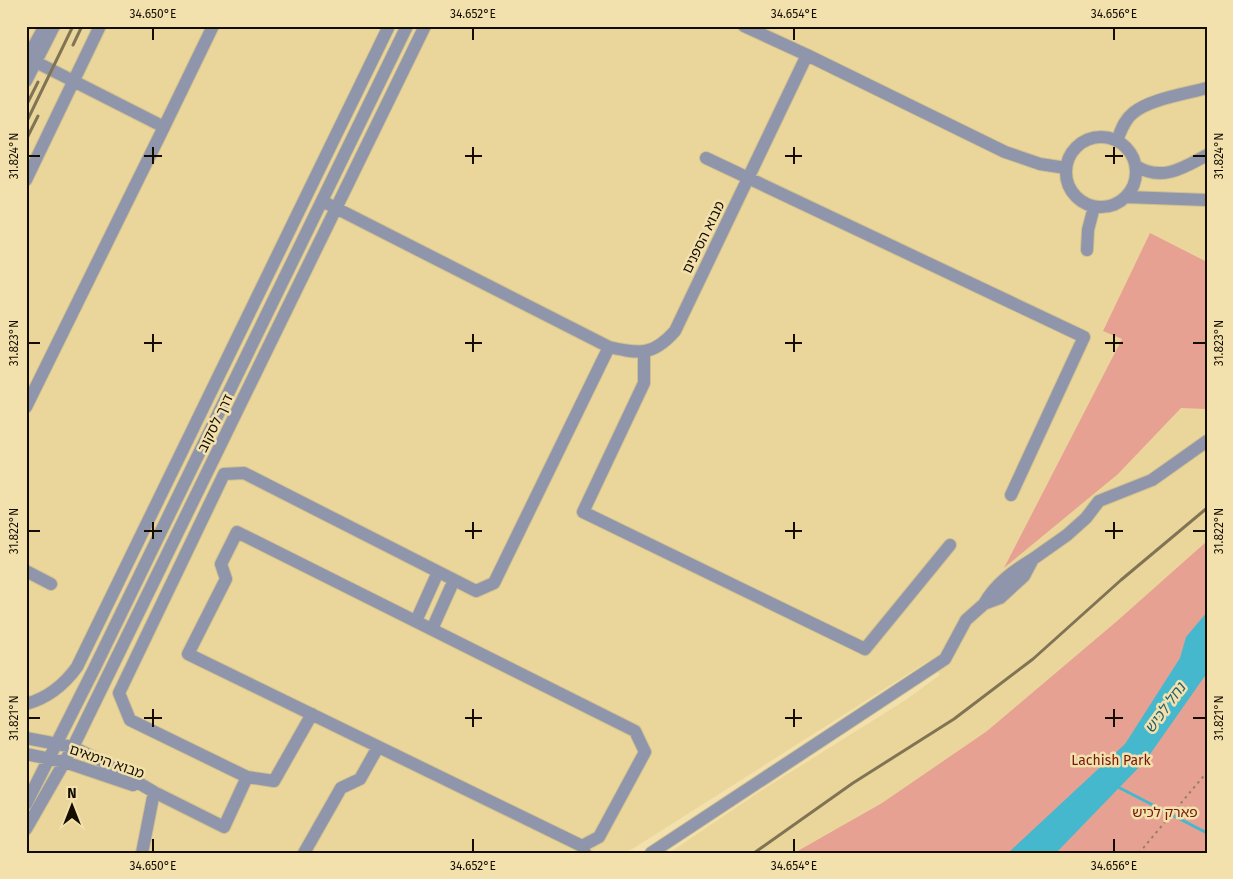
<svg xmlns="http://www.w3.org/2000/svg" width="1233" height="879" viewBox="0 0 1233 879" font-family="'Fira Sans','Noto Sans Hebrew',sans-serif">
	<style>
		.built { fill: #ead69b }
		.green { fill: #e7a193 }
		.water { fill: #45b8cd }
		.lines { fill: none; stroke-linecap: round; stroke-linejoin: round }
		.stream { stroke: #45b8cd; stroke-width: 3 }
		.minor-casing { stroke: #cfbf91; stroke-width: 14 }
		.path { stroke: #8f8260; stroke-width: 2; stroke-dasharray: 2.5 4; stroke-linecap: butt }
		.minor { stroke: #8f95aa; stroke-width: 12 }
		.rail { stroke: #807454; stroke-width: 3 }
		.ticks { fill: none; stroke: #140d00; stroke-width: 2 }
		.labels { text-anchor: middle; stroke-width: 5; stroke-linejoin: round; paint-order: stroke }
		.street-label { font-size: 14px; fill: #140d00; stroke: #f3e1ad }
		.park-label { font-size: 14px; fill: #76180a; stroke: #f3e1ad }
		.water-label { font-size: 15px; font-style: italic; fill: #23616c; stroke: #f3e1ad }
		.neatline { fill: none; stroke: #140d00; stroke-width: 2 }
		.ticks-label { font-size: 12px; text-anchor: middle; fill: #140d00 }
	</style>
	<rect width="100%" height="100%" fill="#f3e1ad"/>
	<path class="built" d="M26,26H1207V541L1117,621L987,731L882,803L794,853H669L762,790L904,701L940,675L930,660L626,853H26Z"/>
	<path class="green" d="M1150,233L1207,262V409L1181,408L1118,474L1004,568L1122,339L1103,331Z
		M1207,541V853H794L882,803L987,731L1117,621Z"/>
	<path class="water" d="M1207,612V673L1146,760L1056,853H1008L1125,744L1180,658L1186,637Z"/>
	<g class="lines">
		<path class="stream" d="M1116,786L1207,833"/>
		<defs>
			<path id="minor" d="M744,26L807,55
				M26,57L164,127L26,407
				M26,60L45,26
				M26,81L54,26
				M164,127L213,26
				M1066 172a35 35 0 1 1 70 0a35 35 0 1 1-70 0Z
				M1117,140C1121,131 1124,120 1133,113C1150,99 1185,94 1207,88
				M706,158L1084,337L1011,495
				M1136,166C1162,182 1183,168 1207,155
				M26,180L100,26
				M1126,197L1207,200
				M322,201L609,347C640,354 653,356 675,331L807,55L1005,152L1040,164L1066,168
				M1087,250L1088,230L1094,207
				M644,351V383L583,512L865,649L950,545
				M1033,559L1067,535L1086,518L1099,501L1152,480L1207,441
				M26,571L51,584
				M416,621L438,572
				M432,629L454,580
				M26,704C48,698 64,685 77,667L389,26
				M26,738L73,747L103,762L154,792L224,827L247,777L274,781L312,714
				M26,754L65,762L133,785
				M247,777L130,720L119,693L224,474L244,473L476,591L494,583L609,347
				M26,804L94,669L407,26
				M26,829L73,747L425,26
				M582,846L599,837L645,752L635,731L237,532L221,564L226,579L188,654L582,846L585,853
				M142,853L154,792
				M304,853L341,788L360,779L378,747
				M651,853L945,659L966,620L984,604L1000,598L1024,576L1033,559C1013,571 995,584 984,604"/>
		</defs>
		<use href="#minor" class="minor-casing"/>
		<path class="path" d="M1139,853L1207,772"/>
		<use href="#minor" class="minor"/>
		<path class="rail" d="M73,45L82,26
			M26,106L38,82
			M26,123L73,26
			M26,140L38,116
			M754,853L853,783L954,719L1033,659L1121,580L1207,508"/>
	</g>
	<path class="ticks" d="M153,28V40M473,28V40M794,28V40M1114,28V40M153,147V164M473,147V164M794,147V164M1114,147V164M28,156H40M144,156H162M465,156H482M785,156H802M1105,156H1123M1193,156H1206M153,334V352M473,334V352M794,334V352M1114,334V352M28,343H40M144,343H162M465,343H482M785,343H802M1105,343H1123M1193,343H1206M153,522V539M473,522V539M794,522V539M1114,522V539M28,531H40M144,531H162M465,531H482M785,531H802M1105,531H1123M1193,531H1206M153,709V727M473,709V727M794,709V727M1114,709V727M28,718H40M144,718H162M465,718H482M785,718H802M1105,718H1123M1193,718H1206M153,839V852M473,839V852M794,839V852M1114,839V852"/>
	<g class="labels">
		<g class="street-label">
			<text transform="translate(703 237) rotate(-64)" y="5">מבוא הספנים</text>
			<text transform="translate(215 423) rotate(-64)" y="5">דרך לסקוב</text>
			<text transform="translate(107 761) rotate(19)" y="5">מבוא הימאים</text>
		</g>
		<g class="park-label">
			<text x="1111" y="765">Lachish Park</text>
			<text x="1165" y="817">פארק לכיש</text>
		</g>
		<g class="water-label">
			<text transform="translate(1165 708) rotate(-54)" y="5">נחל לכיש</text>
		</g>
	</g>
	<rect width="1233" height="879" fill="none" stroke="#f3e1ad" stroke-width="55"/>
	<g transform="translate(72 806)" stroke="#f3e1ad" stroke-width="4" paint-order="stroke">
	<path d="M0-4L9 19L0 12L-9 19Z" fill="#140d00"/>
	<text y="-8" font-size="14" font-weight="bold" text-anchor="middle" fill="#140d00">N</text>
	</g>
	<rect x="28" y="28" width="1178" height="824" class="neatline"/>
	<g class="ticks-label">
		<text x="153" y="18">34.650°E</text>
		<text x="473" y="18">34.652°E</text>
		<text x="794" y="18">34.654°E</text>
		<text x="1114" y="18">34.656°E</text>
		<text transform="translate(14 156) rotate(-90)" y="4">31.824°N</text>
		<text transform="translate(1219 156) rotate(-90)" y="4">31.824°N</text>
		<text transform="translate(14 343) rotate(-90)" y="4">31.823°N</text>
		<text transform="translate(1219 343) rotate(-90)" y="4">31.823°N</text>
		<text transform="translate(14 531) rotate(-90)" y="4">31.822°N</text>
		<text transform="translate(1219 531) rotate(-90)" y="4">31.822°N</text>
		<text transform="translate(14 718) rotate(-90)" y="4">31.821°N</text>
		<text transform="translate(1219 718) rotate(-90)" y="4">31.821°N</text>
		<text x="153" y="870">34.650°E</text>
		<text x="473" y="870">34.652°E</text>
		<text x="794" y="870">34.654°E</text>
		<text x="1114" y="870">34.656°E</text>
	</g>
</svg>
